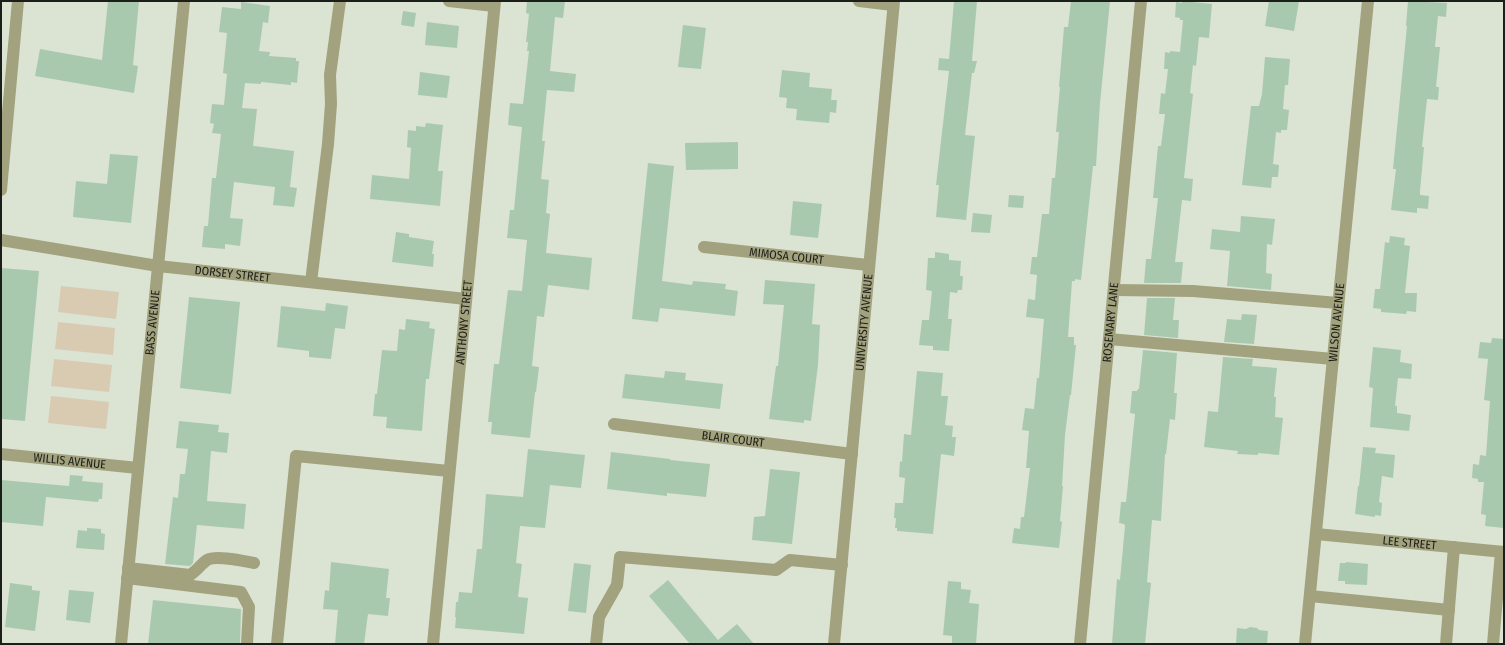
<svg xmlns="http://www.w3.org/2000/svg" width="1505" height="645" viewBox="0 0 1505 645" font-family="'Fira Sans Condensed',sans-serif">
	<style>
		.pitch { fill: #d8cbb2 }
		.building { fill: #a9c9af }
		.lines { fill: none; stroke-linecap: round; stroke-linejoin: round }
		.minor { stroke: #a3a27e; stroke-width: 12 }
		.labels { text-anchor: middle; stroke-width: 3; stroke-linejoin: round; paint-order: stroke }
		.street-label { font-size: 12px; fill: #1c1f19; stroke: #fff }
	</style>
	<rect width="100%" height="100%" fill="#dbe3d3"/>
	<path class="pitch" d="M61,286L119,292L116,319L58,312Z
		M58,322L115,328L113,355L55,349Z
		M54,359L112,365L109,392L51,386Z
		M51,396L109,402L106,429L48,423Z"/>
	<path class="building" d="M108,1H139L133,65L138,66L134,93L35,76L40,49L102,60Z
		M527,1H565L563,18L555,17L550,71L576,74L574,92L547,90L542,141H545L541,179L549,180L546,213L550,214L546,253L592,258L589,290L548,285L544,317L537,316L532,366L539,367L536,392H535L530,438L491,434L492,422H488L494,364H499L508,290L522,291L527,240L507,238L510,210H514L522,127L508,125L510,103L523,104L529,51H527L528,42H526L529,14L526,13Z
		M954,1H977L972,61H977L974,73H972L965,135L975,136L966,220L936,217L939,185H936L949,71L938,70L939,58L949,59Z
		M1071,1H1110L1100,103L1096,166H1093L1081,280L1075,279V281H1072L1068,337H1074V345H1076L1071,395H1070L1065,435L1062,486H1063L1060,521L1062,522L1059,548L1012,543L1014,528L1020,529L1021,517H1024L1030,468H1026L1029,431L1022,430L1025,408L1034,409L1037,378H1039L1044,319L1026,317L1028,299L1035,300L1037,275L1030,274L1032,257H1037L1042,214H1049L1052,178H1055L1059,132H1056L1060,87H1059L1064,27H1068Z
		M1182,1L1212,4L1209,38L1199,37L1196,66L1193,65L1190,93L1193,94L1184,178L1193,179L1191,201L1182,200L1175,262H1183L1181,283H1144L1146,259H1151L1158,198H1153L1158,146H1161L1165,114H1159L1161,93L1165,94L1168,69H1164L1165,52L1170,53V51L1180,52L1183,20H1180V18L1175,17L1176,2L1182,3Z
		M1269,1H1299L1294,31L1265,26Z
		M1408,1L1447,3L1446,17L1438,16L1435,47H1440L1436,87H1439L1438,100L1427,99L1422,147H1424L1420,191V195L1429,196L1428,209L1417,208V213L1391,210L1396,169H1393L1407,26H1406Z
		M241,2L270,6L268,23L263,22L259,51L270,52L269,56L296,58V61H299L297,83L291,82V85L261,82V84L245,83L242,108L257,109L253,146L294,151L290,187L297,188L294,207L273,205L275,187L234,182L230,218L243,219L240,246L225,244V249L202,247L204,226H208L212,178H216L221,134L212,133L214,124L210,123L212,104L224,105L227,74L223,73L227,33L219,32L222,7L241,9Z
		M403,11L416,13L414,27L401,25Z
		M427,22L459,26L457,48L425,45Z
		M683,25L706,28L701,69L678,67Z
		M1265,57L1290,59L1288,85H1285L1283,109L1289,110L1287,130H1281V133L1276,132L1273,164L1279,165L1278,177H1272L1271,188L1242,185L1251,106H1259L1262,94Z
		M782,70L810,73L809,87L832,89L831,100H837L836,113L830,112L829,123L796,120L797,109L786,108L787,98L779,97Z
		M420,72L450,76L447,98L418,95Z
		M426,123L443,125L438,171H443L440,206L370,199L372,175L409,179L411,148L407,147L408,130L416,131V126L425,127Z
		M738,142V169L686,170L685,143Z
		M110,154L138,156L131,223L73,217L76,181L107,184Z
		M648,163L674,166L662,281L692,285L693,281L726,284L725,289L738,291L735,316L660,308L658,322L632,319Z
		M1009,195L1024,196L1023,208L1008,207Z
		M793,201L822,204L818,238L790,235Z
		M973,213L992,215L990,233L971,232Z
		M1241,216L1275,219L1272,245L1267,244L1266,273L1272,274L1271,290L1227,286L1230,251L1210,249L1212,229L1240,232Z
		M396,232L409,234V237L434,241L432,254H434L433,267L392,262Z
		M1390,236L1405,238L1404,245L1410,246L1405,293H1417L1416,312L1407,311L1406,314L1381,312V309L1373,308L1375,289H1380L1385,242L1389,243Z
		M935,252L949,254V260L961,261L960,276H963L962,290H958L957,293L950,292L948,319H952L949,351L933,350V346L919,345L922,320H929L932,291L926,290L928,258H935Z
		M1,268L39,271L25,421L1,419Z
		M765,280L815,284L812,324L820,325L818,365L811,421L804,420V423L769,419L776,366H778L784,305L763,304Z
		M189,297L240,302L231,394L180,388Z
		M1147,298H1175L1173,320H1179L1178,338L1144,335Z
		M326,303L348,306L345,329L335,328L331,359L309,357V351L277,347L281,306L325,311Z
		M1242,314L1257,315L1254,344L1224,342L1227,319L1241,320Z
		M406,319L430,322L429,328L435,329L429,379H426L422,431L386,428L387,417L373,416L375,394H377L382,350L397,351L399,329L405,330Z
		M1492,338L1504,339V528L1485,526L1486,515L1481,514L1484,482H1478V479L1472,478L1473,464L1479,465L1480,455L1486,456L1490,401L1484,400L1488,359L1478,358L1480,342L1491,343Z
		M1373,347L1401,350L1400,362L1412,364L1411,379L1398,378L1395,406H1397V413L1411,415L1409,431L1370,427L1373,388L1369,387Z
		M1143,350L1177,353L1174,393H1177L1175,420L1170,419L1166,454H1165L1161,521L1152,520L1147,582L1151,583L1145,644H1112L1117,579L1120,580L1125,526L1124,524L1119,523L1121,502H1126L1135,414L1130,413L1132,391H1137L1138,389H1139Z
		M1223,357L1253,359L1252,366L1277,368L1274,397H1276L1275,417L1283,418L1279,455L1258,453V455L1237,454L1238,451L1204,447L1208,411L1218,412Z
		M665,371L686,373L685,380L723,384L720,409L622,398L625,374L664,378Z
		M917,371L943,373L941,396H948L945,425L953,426L952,437H956L954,456L941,454L933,534L897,531V528H895L896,518H894L895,503H903L905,478L899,477L900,461L902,462L904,434L911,435Z
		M179,421L219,425L218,432L229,433L227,453L211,451L207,501L246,504L244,529L197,525L193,563L190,566L165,564L173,497L178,498L180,474H185L188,449L176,448Z
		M1363,447L1376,448L1375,453L1395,455L1393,478L1382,476L1379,502L1382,503L1381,516L1375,515V517L1355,514L1358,486H1359Z
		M528,449L585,455L581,488L550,485L545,528L520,526L516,563L522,564L518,597L528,598L524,634L455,628L456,617H455L456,602H458L459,592L472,593L477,549H482L486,494L523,497Z
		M611,452L670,459V460L710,464L706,497L667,493V496L607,489Z
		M770,469L800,472L792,544L752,540L754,517L765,516Z
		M70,475L83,476L82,481L103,483L102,499H99L98,502L46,497L43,526L1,522V480L69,486Z
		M87,528L101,529V533L105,534L104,550L76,548L78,530L87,531Z
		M331,562L389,569L386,598H390L388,616L368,614L364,644H335L338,610L323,609L325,590L329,591Z
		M1346,562L1368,564L1367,585L1345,584V581H1338L1340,563H1346Z
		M574,563L591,565L586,613L568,611Z
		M668,580L718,640L737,624L754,644H690L649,596Z
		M948,581L961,582V589L971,590L969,603L979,604L976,644H952V636L943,635Z
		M10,583L32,586V590L40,591L35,631L5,627Z
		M69,590L94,592L90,623L66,620Z
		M153,600L241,609L240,644H148Z
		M1250,627L1257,628L1259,630L1268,631L1267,644H1236L1237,628L1246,629Z"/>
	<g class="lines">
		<g class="minor">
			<path d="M449,1L494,6"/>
			<path d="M859,1L893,5"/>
			<path d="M1,190L18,1"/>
			<path id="s1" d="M1,240L158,266L466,299"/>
			<path id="s2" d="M704,247L868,265"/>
			<path d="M311,282L328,144L331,104L330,75L340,1"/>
			<path d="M1114,290L1193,291L1338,303"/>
			<path d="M1109,339L1333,359"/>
			<path id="s3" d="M614,424L852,454"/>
			<path id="s4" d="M1,454L138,468"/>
			<path id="s5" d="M1316,534L1504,552"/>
			<path d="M128,568L190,575C197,571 201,564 207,560C216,555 243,561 254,563"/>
			<path d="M127,578L241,592L249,607L247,644"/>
			<path d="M1310,596L1449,610"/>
			<path id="s6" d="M121,644L184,1"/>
			<path d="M277,644L296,456L449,471"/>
			<path id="s7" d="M433,644L495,1"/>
			<path d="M596,644L599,617L617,585L620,557L776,570L790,560L842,565"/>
			<path id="s8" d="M834,644L894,1"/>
			<path id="s9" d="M1080,644L1141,1"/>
			<path id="s10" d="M1305,644L1368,1"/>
			<path d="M1446,644L1454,547"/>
			<path d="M1493,644L1501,552"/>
		</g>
	</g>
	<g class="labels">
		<g class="street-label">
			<text dy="4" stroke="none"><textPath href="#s2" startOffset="83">MIMOSA COURT</textPath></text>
			<text dy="4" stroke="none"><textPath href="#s1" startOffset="234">DORSEY STREET</textPath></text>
			<text dy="4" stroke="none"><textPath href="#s7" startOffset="323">ANTHONY STREET</textPath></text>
			<text dy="4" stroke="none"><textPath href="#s8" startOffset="323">UNIVERSITY AVENUE</textPath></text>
			<text dy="4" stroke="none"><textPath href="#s9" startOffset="323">ROSEMARY LANE</textPath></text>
			<text dy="4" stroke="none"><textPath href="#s10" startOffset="323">WILSON AVENUE</textPath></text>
			<text dy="4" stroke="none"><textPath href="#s6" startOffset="323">BASS AVENUE</textPath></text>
			<text dy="4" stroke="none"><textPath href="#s3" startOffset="120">BLAIR COURT</textPath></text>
			<text dy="4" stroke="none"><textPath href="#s4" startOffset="69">WILLIS AVENUE</textPath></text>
			<text dy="4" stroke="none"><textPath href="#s5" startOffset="94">LEE STREET</textPath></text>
		</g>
	</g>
	<rect width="1505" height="645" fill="none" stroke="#1c1f19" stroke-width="4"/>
</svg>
